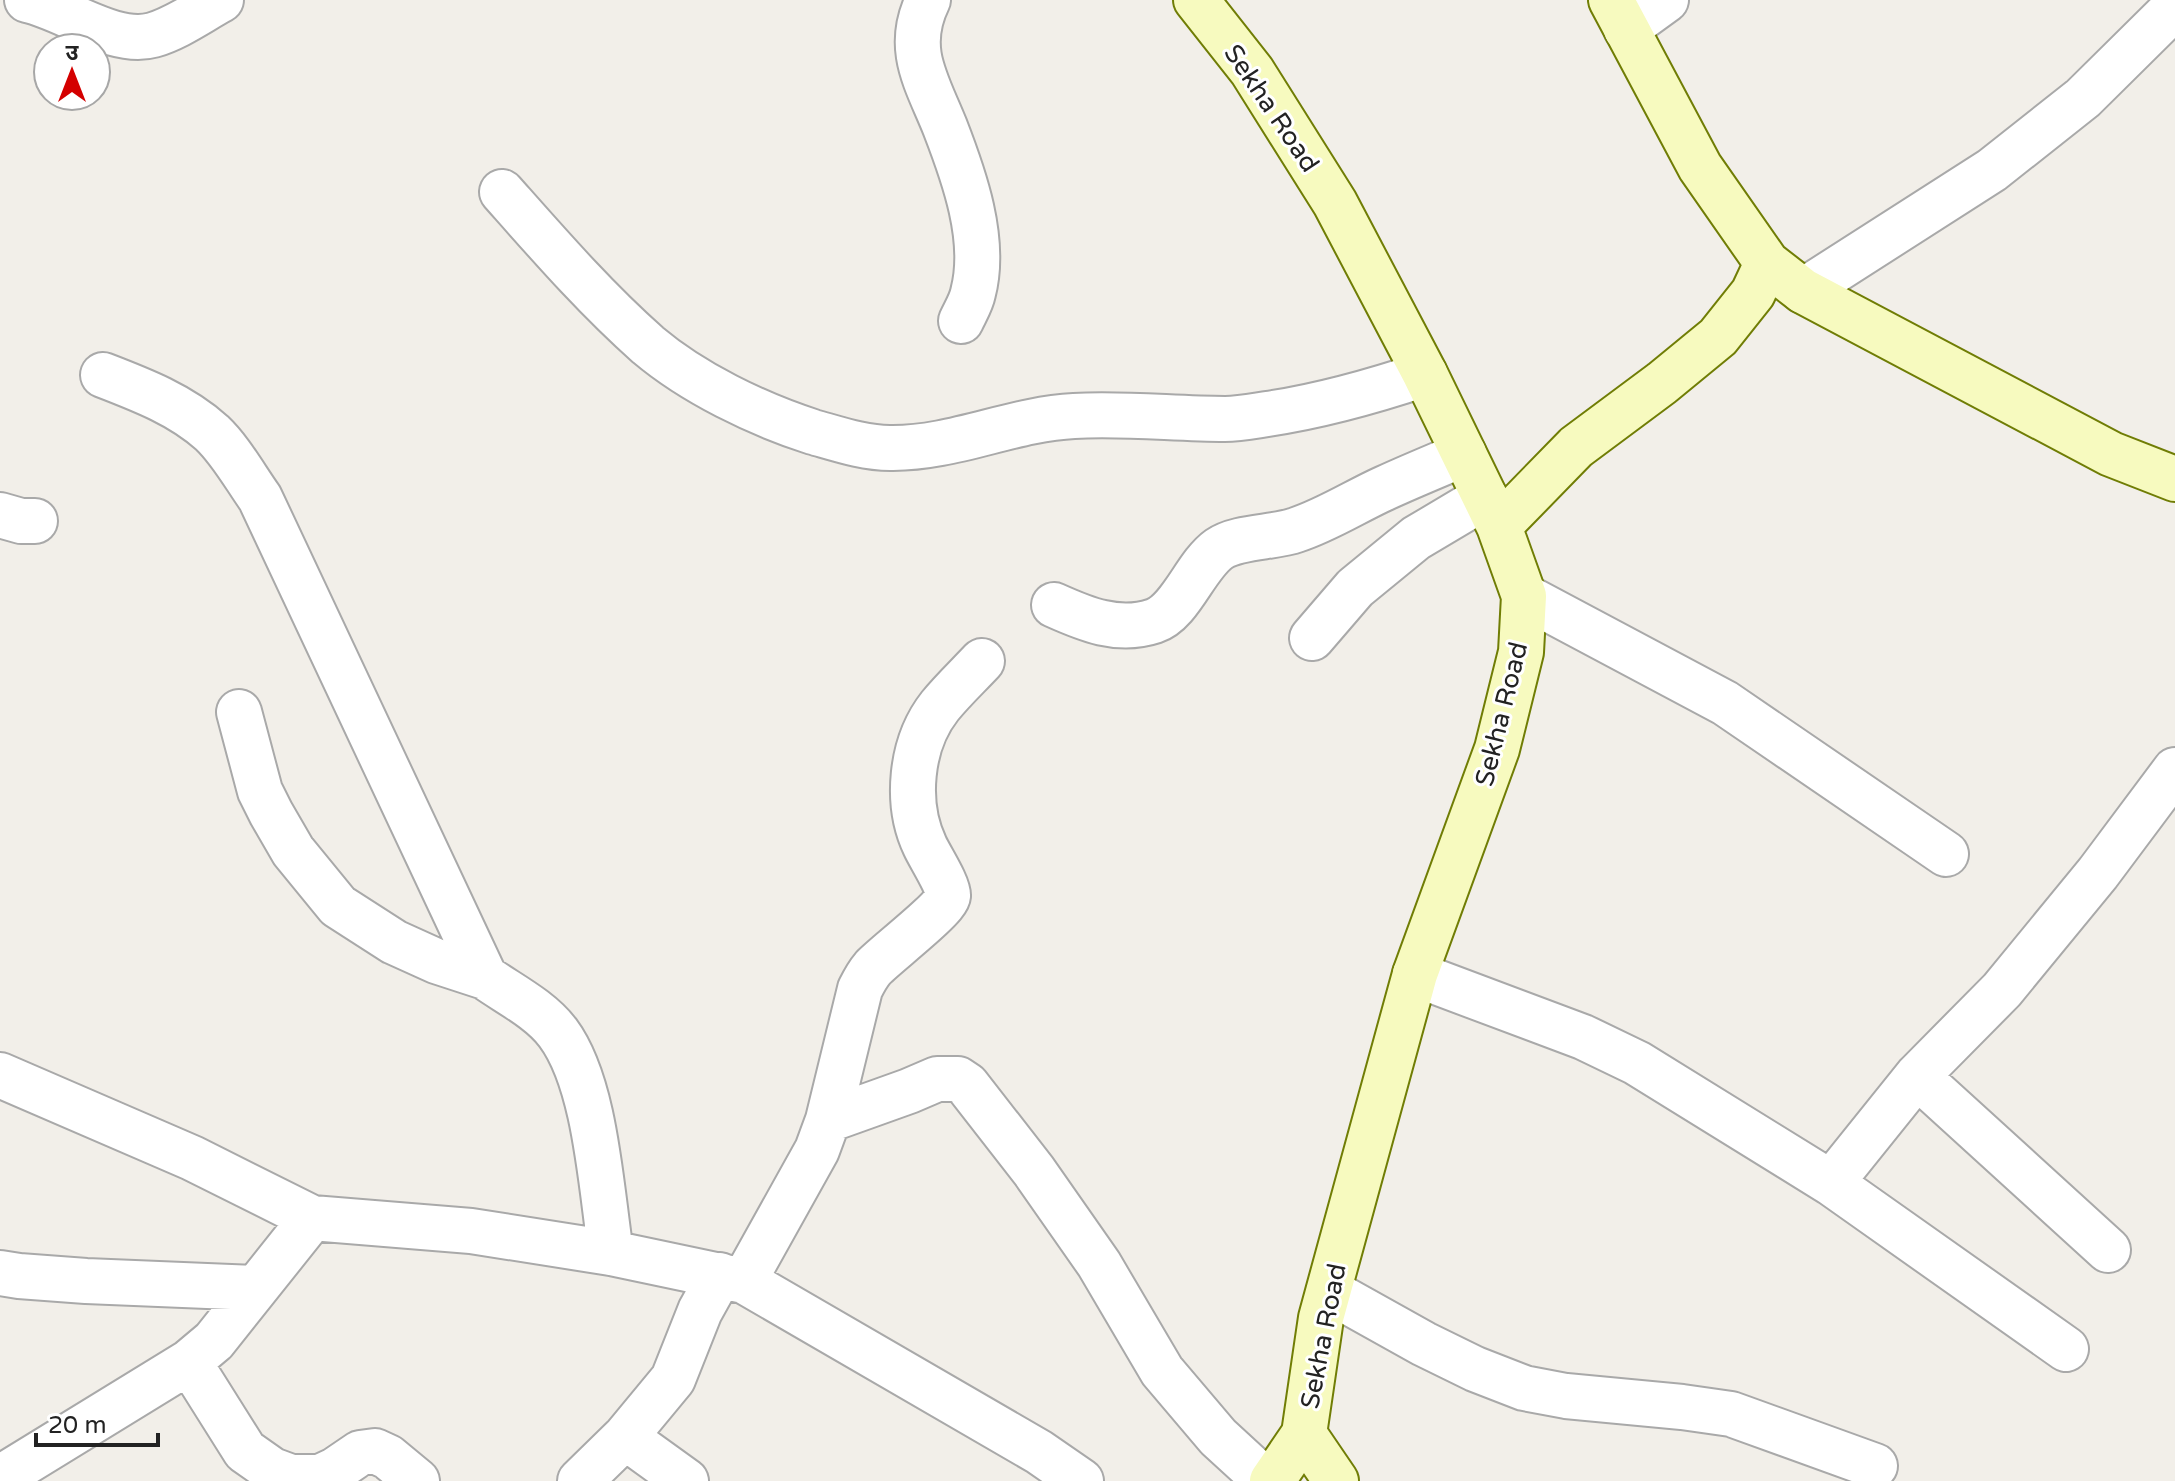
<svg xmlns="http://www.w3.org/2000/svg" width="2175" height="1481" viewBox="0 0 2175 1481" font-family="'Varela Round','Noto Sans Devanagari',sans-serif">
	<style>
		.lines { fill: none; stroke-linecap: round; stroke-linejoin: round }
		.street-casing { stroke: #a9a9a9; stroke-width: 48 }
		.secondary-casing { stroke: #707d05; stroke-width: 48 }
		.street { stroke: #fff; stroke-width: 44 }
		.secondary { stroke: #f7fabf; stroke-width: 44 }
		.labels { text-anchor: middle; stroke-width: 6; stroke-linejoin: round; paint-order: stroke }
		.street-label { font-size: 26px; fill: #222; stroke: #fff }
	</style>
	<rect width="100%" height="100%" fill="#f2efe9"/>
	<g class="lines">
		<defs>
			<path id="street" d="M27,0C65,8 114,46 153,35C177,28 199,12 221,0
				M928,0C904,49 927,82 945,127C964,176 987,240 973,293C971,303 965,312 961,321
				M1626,29L1666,0
				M502,192C549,245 595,298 648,345C693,383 757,414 813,432C838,439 864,448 890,448C953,449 1012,419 1074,416C1125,413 1175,419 1225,419C1239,419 1254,416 1267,414C1322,406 1374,391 1425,374
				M1803,291L1992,170L2083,98L2175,7
				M103,375C142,390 181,405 212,433C231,451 245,477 260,498L485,977C509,994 540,1009 558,1033C596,1084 601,1189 611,1253
				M0,515L21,521H35
				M1524,596L1725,703L1946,854
				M1054,605C1085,619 1118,633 1154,621C1181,612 1195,566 1219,549C1238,536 1274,538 1296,530C1327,520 1356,501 1385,488C1411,476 1438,465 1464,454
				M1312,638L1355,588L1416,538L1485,497
				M239,712L260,791L271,813L293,851L338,906L394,942L436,961L485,977
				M1415,974L1583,1037L1637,1063L1831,1183L2066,1349
				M0,1075L192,1158L312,1218L471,1231L611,1253L744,1281L1039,1452L1081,1481
				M1917,1076L2108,1250
				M828,1120L909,1091L937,1079H958L967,1085L1034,1171L1099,1264L1162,1371L1218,1437L1266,1481
				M1831,1183L1917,1076L2002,990L2098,873L2175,770
				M0,1273L19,1276L86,1281L256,1288
				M744,1281L817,1150L828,1120L860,989C864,981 867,975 873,968C885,955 947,908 948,896C949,886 930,857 925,846C905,804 910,744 940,706C953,690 968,676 982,661
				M1329,1291L1424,1344L1475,1369L1524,1388L1566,1396L1682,1407L1731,1414L1875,1466
				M189,1362L245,1451L272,1470L291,1477H320L335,1470L360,1453L375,1451L388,1457L417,1481
				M625,1437L686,1481
				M0,1478L189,1362L214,1341L312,1218
				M580,1481L625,1437L673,1379L700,1311L720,1275"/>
			<path id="secondary" d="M1196,0L1252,71L1335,203L1425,374L1499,526L1524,596L1521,652L1497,749L1415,974L1321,1318L1304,1434L1336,1481
				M1611,0L1700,167L1767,263L1803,291L2111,454L2175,479
				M1499,526L1576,447L1662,383L1718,337L1753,293L1767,263
				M1272,1481L1304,1434"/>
		</defs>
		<use href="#street" class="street-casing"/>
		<use href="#secondary" class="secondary-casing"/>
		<use href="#street" class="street"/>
		<use href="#secondary" class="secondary"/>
	</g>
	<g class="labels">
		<g class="street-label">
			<text transform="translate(1272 108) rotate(56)" y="9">Sekha Road</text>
			<text transform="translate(1501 714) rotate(-76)" y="9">Sekha Road</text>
			<text transform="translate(1323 1336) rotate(-79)" y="9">Sekha Road</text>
		</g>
	</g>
	<g transform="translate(72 72)"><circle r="38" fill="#ffffff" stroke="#a7a7a7" stroke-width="2"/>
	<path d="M0-6L14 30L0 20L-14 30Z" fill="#d40000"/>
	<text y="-12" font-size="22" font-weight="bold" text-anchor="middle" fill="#222222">उ</text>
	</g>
	<path d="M36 1433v12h122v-12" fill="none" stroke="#222222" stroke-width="4"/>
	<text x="48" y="1433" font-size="24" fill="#222222" stroke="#ffffff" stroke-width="6" paint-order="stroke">20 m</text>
</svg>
